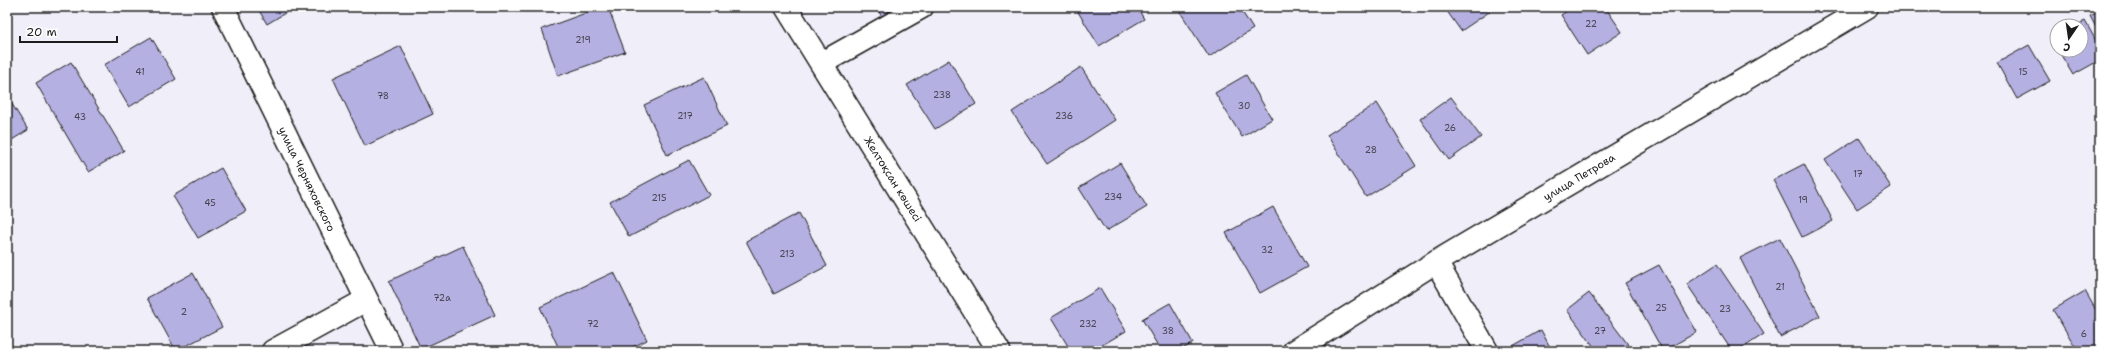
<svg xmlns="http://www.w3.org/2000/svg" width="2107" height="358" viewBox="0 0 2107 358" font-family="'Shantell Sans',sans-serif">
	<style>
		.building { fill: #b5b0e2; stroke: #1c1c1c }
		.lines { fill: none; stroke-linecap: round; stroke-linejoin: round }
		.minor-casing { stroke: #1c1c1c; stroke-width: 25 }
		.minor { stroke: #fff; stroke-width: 22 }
		.labels { text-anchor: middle; stroke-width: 3.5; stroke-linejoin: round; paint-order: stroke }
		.number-label { font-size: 9px; fill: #42414e }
		.street-label { font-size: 11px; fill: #1c1c1c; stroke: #fff }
	</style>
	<rect width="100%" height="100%" fill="#f0eff9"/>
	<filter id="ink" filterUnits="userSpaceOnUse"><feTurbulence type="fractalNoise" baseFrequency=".025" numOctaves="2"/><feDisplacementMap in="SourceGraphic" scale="8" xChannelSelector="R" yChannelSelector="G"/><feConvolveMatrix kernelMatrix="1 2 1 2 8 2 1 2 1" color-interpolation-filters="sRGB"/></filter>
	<g filter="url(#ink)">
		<path class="building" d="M257,7H295L267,24Z
			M602,7H608L625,52L558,76L542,29Z
			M876,7H910L885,22Z
			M1075,7H1137L1144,19L1099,46Z
			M1177,7H1239L1253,29L1209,57Z
			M1444,7H1494L1495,8L1461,31Z
			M1573,7H1605L1622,32L1587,55L1561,15Z
			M2100,11V35L2090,16Z
			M2085,21L2100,48V60L2073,75L2058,50H2081V26H2075Z
			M2057,36V48L2052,39Z
			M151,37L176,79L129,107L104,65Z
			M2029,45L2050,81L2017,99L1997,63Z
			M401,46L433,114L365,146L333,78Z
			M949,60L976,104L935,129L907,85Z
			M71,62L124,151L88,172L36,83Z
			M1081,67L1115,120L1047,164L1012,112Z
			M1246,75L1272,119L1242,137L1215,93Z
			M704,77L727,126L667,155L644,105Z
			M7,96L28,130L7,143Z
			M1451,97L1481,137L1449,160L1420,119Z
			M1377,103L1416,166L1366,197L1327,135Z
			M1859,138L1891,187L1857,209L1825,160Z
			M689,160L709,195L629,237L610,202Z
			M1120,163L1147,207L1106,231L1079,188Z
			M1804,164L1833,221L1802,237L1773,180Z
			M221,168L246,211L198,238L173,196Z
			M1273,207L1307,267L1260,293L1226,233Z
			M799,213L827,266L774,294L746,241Z
			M1780,238L1820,316L1780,337L1740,258Z
			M463,246L495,315L421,349L389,281Z
			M1717,264L1764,334L1738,351H1732L1687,284Z
			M1659,265L1697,332L1663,351L1625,283Z
			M614,272L647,340L624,351H560L540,307Z
			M193,273L222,327L176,351L147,298Z
			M1100,288L1126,331L1092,351H1071L1051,318Z
			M2085,291L2100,317V351H2078L2053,310Z
			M1589,293L1633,351H1597L1567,310Z
			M1170,303L1193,343L1179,351H1161L1142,319Z
			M1541,330L1552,351H1504Z"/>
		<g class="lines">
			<defs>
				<path id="minor" d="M223,7L392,351
					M786,7L999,351
					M822,63L922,7
					M1436,262L1487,351
					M273,351L366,300
					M1294,351L1436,262L1867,7"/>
			</defs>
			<use href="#minor" class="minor-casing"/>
			<use href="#minor" class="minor"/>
		</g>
	</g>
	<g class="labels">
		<g class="number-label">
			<text x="1591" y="27">22</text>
			<text x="583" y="43">219</text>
			<text x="140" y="75">41</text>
			<text x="2023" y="75">15</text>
			<text x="942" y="98">238</text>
			<text x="383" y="99">78</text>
			<text x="1244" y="109">30</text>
			<text x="685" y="119">217</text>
			<text x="1064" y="119">236</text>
			<text x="80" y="120">43</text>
			<text x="1450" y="131">26</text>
			<text x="1371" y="153">28</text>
			<text x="1858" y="177">17</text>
			<text x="1113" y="200">234</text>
			<text x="659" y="201">215</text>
			<text x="1803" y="203">19</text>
			<text x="210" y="206">45</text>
			<text x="1267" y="253">32</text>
			<text x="787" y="257">213</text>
			<text x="1780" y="290">21</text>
			<text x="442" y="301">72а</text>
			<text x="1661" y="311">25</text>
			<text x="1725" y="312">23</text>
			<text x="184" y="315">2</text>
			<text x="593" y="327">72</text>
			<text x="1088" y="327">232</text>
			<text x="1168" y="334">38</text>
			<text x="1600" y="334">27</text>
			<text x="2084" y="337">6</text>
		</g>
		<g class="street-label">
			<text transform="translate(1579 177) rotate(-31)" y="4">улица Петрова</text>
			<text transform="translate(307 179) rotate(64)" y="4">улица Черняховского</text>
			<text transform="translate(893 179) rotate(58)" y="4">Желтоқсан көшесі</text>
		</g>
	</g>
	<rect width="2107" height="358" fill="none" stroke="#fff" stroke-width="24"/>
	<rect x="12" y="12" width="2083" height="334" fill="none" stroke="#1c1c1c" stroke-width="1.5" filter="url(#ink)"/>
	<g transform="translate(2069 38) rotate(193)"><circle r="19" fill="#ffffff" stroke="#a4a4a4"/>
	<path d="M0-3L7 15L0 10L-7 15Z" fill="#1c1c1c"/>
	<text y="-6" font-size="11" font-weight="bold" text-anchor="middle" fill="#1c1c1c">С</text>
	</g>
	<path d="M20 36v6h97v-6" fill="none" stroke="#1c1c1c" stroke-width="2"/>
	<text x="26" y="36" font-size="12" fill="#1c1c1c" stroke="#ffffff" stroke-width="3" paint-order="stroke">20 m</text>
</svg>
